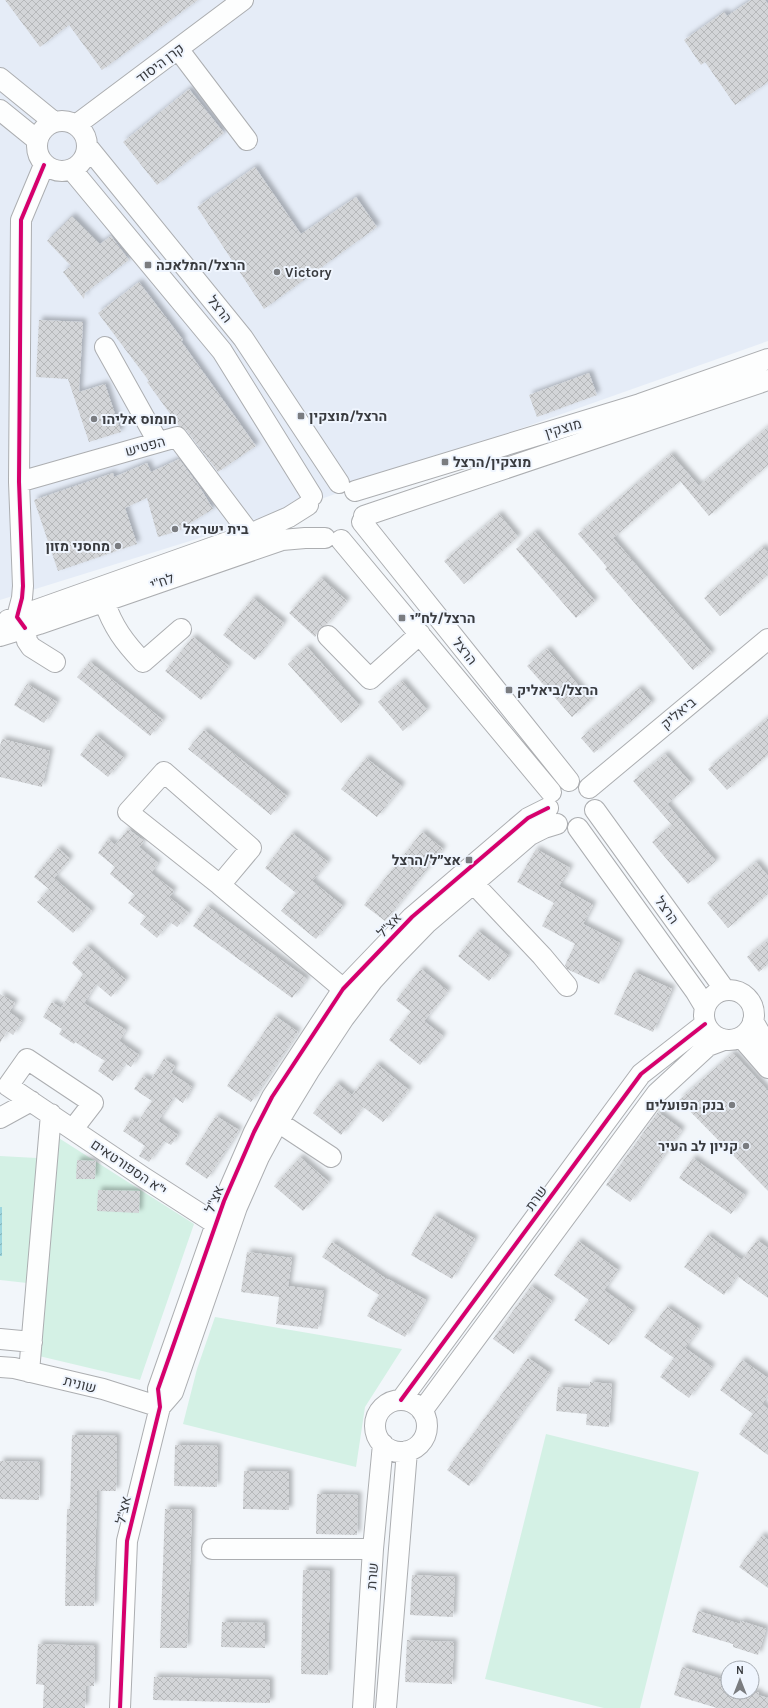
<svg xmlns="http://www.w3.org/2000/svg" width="768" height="1708" viewBox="0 0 768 1708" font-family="Karla,Heebo,sans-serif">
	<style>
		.built { fill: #e5ecf7 }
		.park { fill: #d4f1e5 }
		.water { fill: url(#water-waves) }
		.building { fill: url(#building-cross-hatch); filter: url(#shadow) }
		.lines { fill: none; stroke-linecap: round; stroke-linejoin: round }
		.minor-casing { stroke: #acaeb1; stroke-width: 22 }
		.minor { stroke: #fdfefe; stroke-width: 20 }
		.cycleway-casing { stroke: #eff5fe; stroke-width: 6 }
		.cycleway { stroke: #d6006c; stroke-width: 4 }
		.poi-dot { fill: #7a7c80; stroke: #eff5fe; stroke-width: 1.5 }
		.labels { text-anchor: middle; stroke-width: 4; stroke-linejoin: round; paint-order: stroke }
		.street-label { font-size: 14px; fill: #393b3f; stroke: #eff5fe }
		.poi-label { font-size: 14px; font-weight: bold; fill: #393b3f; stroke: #eff5fe; text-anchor: start }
	</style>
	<defs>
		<pattern id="water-waves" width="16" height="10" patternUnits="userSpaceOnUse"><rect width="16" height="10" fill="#9dd6de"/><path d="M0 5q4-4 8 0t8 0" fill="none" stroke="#81afb5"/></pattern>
		<pattern id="building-cross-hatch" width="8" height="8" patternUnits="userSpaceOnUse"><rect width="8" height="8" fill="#d3d5d8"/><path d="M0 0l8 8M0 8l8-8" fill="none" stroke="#b6b8ba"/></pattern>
		<filter id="shadow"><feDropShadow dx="3.5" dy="-3.5" stdDeviation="2" flood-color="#0004"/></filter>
	</defs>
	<rect width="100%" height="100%" fill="#f2f6fa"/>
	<path class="built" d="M0,0H768V341L287,511L0,600Z"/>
	<path class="park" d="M54,1135L194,1224L140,1380L39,1356Z
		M0,1156L37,1158L27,1283L0,1280Z
		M215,1317L402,1349L365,1407L356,1467L183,1424L197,1369Z
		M546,1434L699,1472L640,1708H604L485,1679Z"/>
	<path class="water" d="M0,1207H2V1256H0Z"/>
	<path class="building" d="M5,0H198L102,70L69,25L40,47Z
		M751,0H765L768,4V82L735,105L705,62L701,65L684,40L724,12L727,16Z
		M189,89L224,133L157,185L123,142Z
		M255,167L301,234L356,197L377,227L264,309L197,207Z
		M72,216L100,244L111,236L129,260L85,293L84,299L63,272L71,266L47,241Z
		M139,282L183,340L181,341L256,446L218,472L186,430L179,426L147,382L149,381L98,313Z
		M39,320L83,322L79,392L105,384L121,432L89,442L68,379L36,377Z
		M589,373L597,395L537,417L529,395Z
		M768,427V465L709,516L680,481L613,538L712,653L693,670L605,569L607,567L578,534L671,454L699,486Z
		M179,459L199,486L213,509L181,529V530L158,537L147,498L125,508L137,544L58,571L34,500L113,473L114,477L147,463L151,472Z
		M499,514L518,537L464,584L444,561Z
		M535,532L595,601L576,618L516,549Z
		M763,547L768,552V575L720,616L704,598Z
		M321,578L347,601L326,625L320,628L315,637L289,613Z
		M253,598L284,623L255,660L223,635Z
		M193,637L229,666L201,700L165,671Z
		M307,647L360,706L341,723L288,664Z
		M547,649L591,700L572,717L527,666Z
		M90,662L163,720L150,736L77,677Z
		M402,681L427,710L403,731L378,702Z
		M27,684L57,702L44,723L14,705Z
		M639,688L652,703L594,753L581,738Z
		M768,718V755L727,790L708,769Z
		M204,730L287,796L271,815L188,749Z
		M96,735L124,758L108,777L80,755Z
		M2,739L50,751L42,787L0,777V746Z
		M665,754L691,783L667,804L716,861L688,884L652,842L672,825L633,781Z
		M366,758L402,786L377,817L341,789Z
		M128,829L144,841L139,847L158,863L151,873L174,891L169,897L189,913L177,927L170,922L157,938L140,924L146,917L128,903L135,895L110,874L115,867L98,853L108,839L115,845Z
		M422,832L443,849L385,921L364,905Z
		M292,833L328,862L312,881L343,906L316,939L281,911L296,893L265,868Z
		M58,848L70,859L54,878L92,911L73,933L37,902L49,889L34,877Z
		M536,849L570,868L559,886L593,905L583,924L620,943L599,984L567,969L565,965L575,944L542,926L554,903L517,882Z
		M756,862L768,876V894L728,928L707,903Z
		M207,906L307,979L292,998L193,926Z
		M478,931L509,956L489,981L458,956Z
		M768,940V964L759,972L747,957Z
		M87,946L126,980L111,997L96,984L84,1003L126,1030L119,1041L139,1055L131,1067L125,1063L113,1081L98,1071L105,1061L75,1042L74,1044L59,1034L62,1029L43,1017L52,1002L61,1008L83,974L72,963Z
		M421,969L448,991L424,1021L443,1036L420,1065L389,1040L411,1012L396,1000Z
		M634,972L672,989L653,1032L614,1014Z
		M0,994L15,1003L9,1012L22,1021L13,1035L7,1031L0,1043Z
		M275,1016L298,1032L251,1102L227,1086Z
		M733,1053L768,1091V1191L679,1100Z
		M164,1059L175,1066L171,1073L192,1087L183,1103L174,1097L158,1121L178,1135L171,1145L164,1141L149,1162L139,1156L145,1146L123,1131L131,1119L137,1123L152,1101L134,1089L143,1076L150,1081Z
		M377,1064L409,1090L383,1122L363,1107L341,1135L313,1113L337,1083L352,1095Z
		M658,1112L682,1130L630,1202L606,1185Z
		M216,1116L239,1130L207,1179L185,1164Z
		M300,1157L329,1182L303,1211L274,1186Z
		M693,1158L745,1195L731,1214L679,1178Z
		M77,1160L96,1161L95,1179H76Z
		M98,1190L140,1191L139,1213L97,1211Z
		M434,1215L475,1239L452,1279L411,1255Z
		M708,1235L742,1260L757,1240L768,1248V1298L737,1276L724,1295L684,1267Z
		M578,1241L618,1270L604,1290L633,1311L609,1345L574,1320L589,1300L554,1275Z
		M332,1242L388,1280V1279L426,1300L405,1337L367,1316L379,1295L322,1257Z
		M247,1252L292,1258L288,1286L324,1291L318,1329L276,1324L279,1297L241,1292Z
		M531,1286L552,1301L514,1354L493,1339Z
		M667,1307L699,1329L685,1348L712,1367L689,1398L660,1377L674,1358L644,1337Z
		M528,1358L550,1373L469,1486L447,1470Z
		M742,1360L768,1378V1395L762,1404L768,1409V1455L739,1434L753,1414L720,1390Z
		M590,1382L612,1384L609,1427L586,1425L587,1414L556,1411L558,1387L589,1389Z
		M72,1435L117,1436L116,1491H97L94,1606H65L67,1509H70Z
		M175,1445L218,1446L217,1487L174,1486Z
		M0,1461L40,1462L39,1500L0,1499Z
		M244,1471L289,1472V1510L243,1509Z
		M317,1494L358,1495L357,1535L316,1534Z
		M165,1509L192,1510L187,1648H160Z
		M762,1535L768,1540V1588L739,1567Z
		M303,1570L330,1571L328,1675L301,1674Z
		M412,1575L455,1577L453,1617L410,1615Z
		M698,1611L740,1624L741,1621L766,1629L758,1655L733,1647V1644L692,1632Z
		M222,1622L265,1623V1648L221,1647Z
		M407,1640L454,1642L452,1684L405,1682Z
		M38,1644L95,1646L94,1686H86L85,1708H43L44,1685L36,1684Z
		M682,1667L728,1681V1692H759L758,1695L768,1698V1708H717L674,1695Z
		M154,1677L270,1680V1703L153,1700Z"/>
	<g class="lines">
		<defs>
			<path id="minor" d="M178,49L247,140
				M0,78L54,122
				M0,110L37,140
				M37 146a25 25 0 1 1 50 0a25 25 0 1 1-50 0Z
				M76,125L243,0
				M87,146L243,338L339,483
				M44,165L21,220L19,482L23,586L22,598L17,617L25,628L27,641L31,647L55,662
				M72,170L222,351L312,496
				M105,347L158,442
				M19,482L177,437L250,534
				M355,491L640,404L768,359
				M364,516L768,380
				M362,522L569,781
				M341,540L551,792
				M104,601C113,627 124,642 143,662L181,629
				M8,620L250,534L289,517L308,505
				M0,636L39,624L282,540L305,538H325
				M328,636L370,679L420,634
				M589,788L768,639
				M595,810L725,990
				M578,828L696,992L705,1007
				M473,883L542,956L567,986
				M220,885L251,848L164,772L128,812L220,885L354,998
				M704 1015a25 25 0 1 1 50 0a25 25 0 1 1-50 0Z
				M753,1021L761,1035L768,1044
				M741,1037L768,1068
				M0,1118L31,1101
				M278,1122L331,1157
				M73,1129L93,1103L27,1059L8,1086L143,1177L216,1224L227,1229
				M0,1339L32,1342
				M0,1367L14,1368L103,1389L160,1407
				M29,1372L51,1114
				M401,1400L641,1074L705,1024
				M375 1426a26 26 0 1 1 52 0a26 26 0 1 1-52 0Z
				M160,1407L173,1392L237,1207L259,1157L278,1122L309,1071L344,1018L373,980L394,957L426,924L530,835L544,828L557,824
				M422,1411L657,1093L708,1046L724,1040
				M212,1549H373
				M120,1708L127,1541L160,1407L158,1389L224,1201L254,1132L272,1097L343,989L412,917L528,818L548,808
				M363,1708L373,1549L383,1444
				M386,1708L407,1451"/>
		</defs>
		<use href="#minor" class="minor-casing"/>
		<use href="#minor" class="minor"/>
		<defs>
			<path id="cycleway" d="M25,628L17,617L22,598L23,586L19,482L21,220L44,165
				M401,1400L641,1074L705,1024
				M120,1708L127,1541L160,1407L158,1389L224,1201L254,1132L272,1097L343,989L412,917L528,818L548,808"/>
		</defs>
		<use href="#cycleway" class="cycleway-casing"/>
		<use href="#cycleway" class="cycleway"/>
	</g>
	<g class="poi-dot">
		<rect x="144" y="261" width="8" height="8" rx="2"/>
		<circle cx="277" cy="272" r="4"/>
		<rect x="297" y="412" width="8" height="8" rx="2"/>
		<circle cx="94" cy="419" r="4"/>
		<rect x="441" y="458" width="8" height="8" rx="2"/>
		<circle cx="175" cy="529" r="4"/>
		<circle cx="118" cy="546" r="4"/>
		<rect x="398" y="614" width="8" height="8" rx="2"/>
		<rect x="505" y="686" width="8" height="8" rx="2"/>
		<rect x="465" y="856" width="8" height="8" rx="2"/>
		<circle cx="732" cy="1105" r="4"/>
		<circle cx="746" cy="1146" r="4"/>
	</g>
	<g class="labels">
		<g class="street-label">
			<text transform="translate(160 63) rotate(-37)" y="5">קרן היסוד</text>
			<text transform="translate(220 309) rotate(51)" y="5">הרצל</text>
			<text transform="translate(563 428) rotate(-17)" y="5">מוצקין</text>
			<text transform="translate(145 446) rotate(-16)" y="5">הפטיש</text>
			<text transform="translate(162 581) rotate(-19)" y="5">לח"י</text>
			<text transform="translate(465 651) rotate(51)" y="5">הרצל</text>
			<text transform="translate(678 713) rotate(-40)" y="5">ביאליק</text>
			<text transform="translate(667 910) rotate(54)" y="5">הרצל</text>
			<text transform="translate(389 925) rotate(-46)" y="5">אצ"ל</text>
			<text transform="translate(129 1167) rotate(34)" y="5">י''א הספורטאים</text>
			<text transform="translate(536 1198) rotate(-54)" y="5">שרת</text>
			<text transform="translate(214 1199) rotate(-68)" y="5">אצ"ל</text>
			<text transform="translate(80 1384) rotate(14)" y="5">שונית</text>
			<text transform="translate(123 1510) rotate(-77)" y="5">אצ"ל</text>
			<text transform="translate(372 1576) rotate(-86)" y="5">שרת</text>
		</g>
		<g class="poi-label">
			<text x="156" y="270">הרצל/המלאכה</text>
			<text x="285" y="277">Victory</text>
			<text x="309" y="421">הרצל/מוצקין</text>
			<text x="102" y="424">חומוס אליהו</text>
			<text x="453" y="467">מוצקין/הרצל</text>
			<text x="183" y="534">בית ישראל</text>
			<text x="110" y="551" text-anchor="end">מחסני מזון</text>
			<text x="410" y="623">הרצל/לח״י</text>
			<text x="517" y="695">הרצל/ביאליק</text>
			<text x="461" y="865" text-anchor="end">אצ״ל/הרצל</text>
			<text x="724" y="1110" text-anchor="end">בנק הפועלים</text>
			<text x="738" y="1151" text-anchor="end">קניון לב העיר</text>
		</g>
	</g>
	<g transform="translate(740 1680)"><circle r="19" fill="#eff5fe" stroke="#a6abb2"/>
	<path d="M0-3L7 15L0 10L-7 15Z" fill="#7a7c80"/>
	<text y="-6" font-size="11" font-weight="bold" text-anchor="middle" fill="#393b3f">N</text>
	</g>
</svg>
